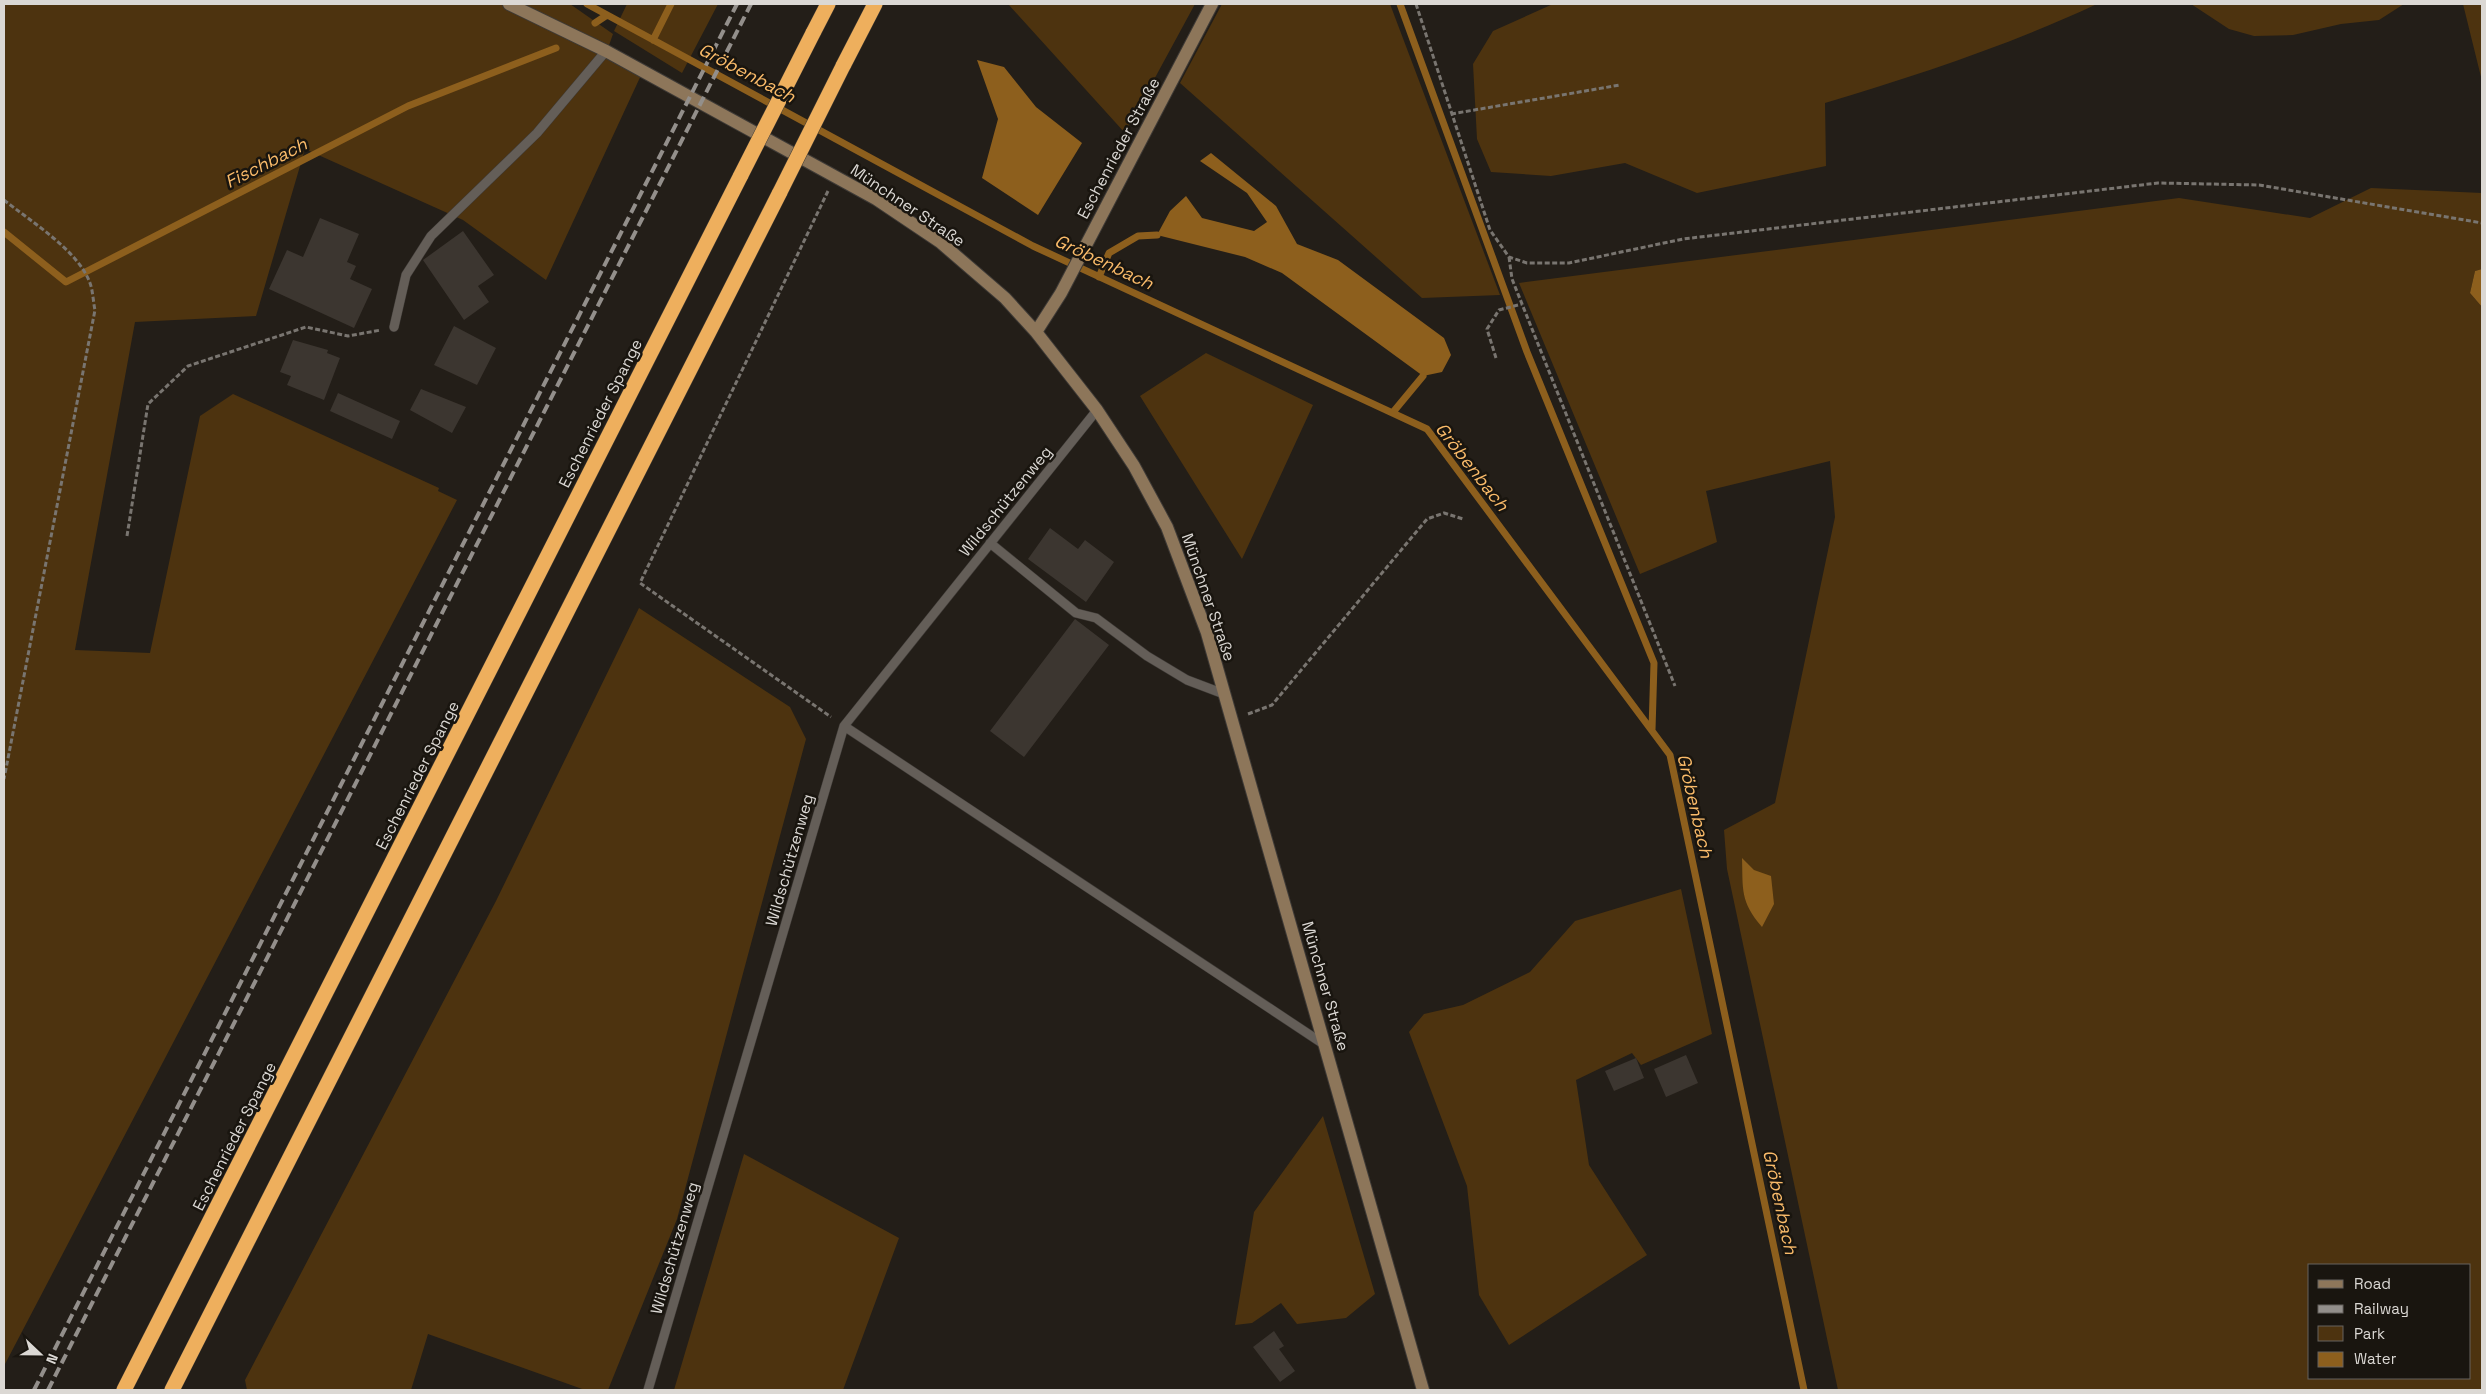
<svg xmlns="http://www.w3.org/2000/svg" width="2486" height="1394" viewBox="0 0 2486 1394" font-family="'Space Grotesk',sans-serif">
	<style>
		.green { fill: #4d330f; fill-rule: evenodd }
		.water { fill: #8d5f1d }
		.lines { fill: none; stroke-linecap: round; stroke-linejoin: round }
		.stream { stroke: #8d5f1d; stroke-width: 7 }
		.building { fill: #3c3630 }
		.lane-casing { stroke: #3e3a36; stroke-width: 10 }
		.secondary-casing { stroke: #3e3a36; stroke-width: 14 }
		.highway-casing { stroke: #3e3a36; stroke-width: 16 }
		.path { stroke: #797570; stroke-width: 3; stroke-dasharray: 5 2.5; stroke-linecap: butt }
		.lane { stroke: #645e58; stroke-width: 9 }
		.secondary { stroke: #8d765a; stroke-width: 12 }
		.highway { stroke: #eeaf5d; stroke-width: 15 }
		.rail { stroke: #938f8b; stroke-width: 4; stroke-dasharray: 10 5; stroke-linecap: butt }
		.highway-bridge-casing { stroke: #3e3a36; stroke-width: 16; stroke-linecap: butt }
		.highway-bridge { stroke: #eeaf5d; stroke-width: 15 }
		.labels { text-anchor: middle; stroke-width: 5; stroke-linejoin: round; paint-order: stroke }
		.street-label { font-size: 16px; fill: #dbd8d4; stroke: #19150f }
		.water-label { font-size: 18px; font-style: italic; fill: #fabb6a; stroke: #19150f }
	</style>
	<rect width="100%" height="100%" fill="#231e18"/>
	<path class="green" d="M4,4H570L613,34L607,51L643,71L546,280L463,220L305,149L256,316L135,322L75,650L150,653L200,416L233,394L439,488L438,491L457,500L4,1366Z
		M627,4H718L682,73L614,31Z
		M1008,4H1195L1125,133Z
		M1222,4H1390L1500,295L1422,298L1180,83Z
		M1553,4H2097C2009,45 1918,75 1825,103L1826,166L1697,193L1625,163L1551,176L1491,172L1477,139L1473,64L1493,31Z
		M2191,4H2404L2379,20L2341,24L2293,35L2254,36L2229,29Z
		M2463,4H2482V81Z
		M2371,188L2482,193V269L2475,271L2470,293L2482,307V1390H1838L1727,869L1724,830L1775,803L1835,517L1830,461L1706,491L1717,542L1640,574L1519,283L2179,198L2310,218ZM2310,1265H2470V1378H2310Z
		M1206,353L1313,405L1242,559L1140,396Z
		M639,608L790,707L806,739L677,1219L608,1390H585L428,1334L411,1390H247L245,1380L496,901Z
		M1681,889L1712,1034L1641,1065L1632,1053L1576,1080L1589,1165L1647,1255L1509,1345L1479,1295L1467,1186L1409,1032L1424,1014L1463,1005L1530,972L1575,921Z
		M1323,1116L1375,1294L1346,1318L1297,1324L1281,1303L1252,1323L1235,1325L1254,1212Z
		M744,1154L899,1238L843,1390H674Z"/>
	<path class="water" d="M977,60L1004,67L1036,107L1082,143L1038,215L982,178L998,119Z
		M1211,153L1276,206L1297,244L1338,260L1444,338L1451,355L1442,372L1423,376L1282,273L1245,257L1157,235L1170,211L1186,196L1202,218L1254,231L1267,222L1247,193L1200,161Z
		M2482,269V307L2470,293L2475,271Z
		M1742,858L1754,870L1771,876L1774,904L1762,927C1740,901 1743,890 1742,858Z"/>
	<g class="lines">
		<path class="stream" d="M587,4L1033,246L1427,429L1670,755L1804,1390
			M1400,4L1527,352L1654,663L1652,730
			M595,23L607,15
			M653,40L671,4
			M4,232L66,282L408,106L556,48
			M1099,277L1109,253L1138,236L1157,235
			M1394,411L1423,376"/>
	</g>
	<path class="building" d="M320,218L359,234L347,262L356,266L350,279L372,289L354,328L269,289L287,250L303,257Z
		M463,231L494,275L478,286L489,302L464,320L423,260Z
		M454,326L496,348L477,385L434,365Z
		M293,340L328,350L327,353L340,358L324,400L287,385L291,376L280,372Z
		M421,389L466,407L452,433L410,410Z
		M338,393L400,421L392,439L330,411Z
		M1050,528L1078,549L1085,540L1114,562L1086,602L1028,559Z
		M1075,619L1109,645L1024,757L990,731Z
		M1686,1055L1698,1083L1666,1097L1654,1069Z
		M1636,1058L1644,1078L1614,1091L1605,1071Z
		M1274,1331L1284,1346L1279,1349L1295,1371L1280,1382L1253,1347Z"/>
	<g class="lines">
		<defs>
			<path id="lane" d="M394,327L406,275L431,236L537,133L606,51
				M990,543L1076,613L1096,618L1147,656L1187,680L1224,694
				M844,726L1325,1045
				M648,1390L844,726L1097,410"/>
			<path id="secondary" d="M509,4L606,51L876,199L940,242L1005,298L1036,332L1097,410L1134,466L1167,527L1207,633L1423,1390
				M1036,332L1061,293L1212,4"/>
			<path id="highway" d="M813,33L828,4
				M843,66L875,4
				M124,1390L741,175
				M172,1390L780,192"/>
		</defs>
		<use href="#lane" class="lane-casing"/>
		<use href="#secondary" class="secondary-casing"/>
		<use href="#highway" class="highway-casing"/>
		<path class="path" d="M1416,4L1490,230L1509,257L1527,263H1569L1683,239L2158,183L2259,185L2482,223
			M1451,114L1620,85
			M828,191L640,583L831,717
			M4,200C30,221 78,250 90,283C93,291 93,301 95,310L4,779
			M1509,257L1512,279L1675,686
			M1496,358L1487,329L1499,310L1522,304
			M127,536L148,404L188,366L306,327L348,336L381,330
			M1248,714L1272,705L1427,519L1444,513L1463,519"/>
		<use href="#lane" class="lane"/>
		<use href="#secondary" class="secondary"/>
		<use href="#highway" class="highway"/>
		<path class="rail" d="M34,1390L737,4
			M48,1390L751,4"/>
		<defs>
			<path id="highway-bridge" d="M741,175L813,33
				M780,192L843,66"/>
		</defs>
		<use href="#highway-bridge" class="highway-bridge-casing"/>
		<use href="#highway-bridge" class="highway-bridge"/>
	</g>
	<g class="labels">
		<g class="street-label">
			<text transform="translate(1118 148) rotate(-62)" y="6">Eschenrieder Straße</text>
			<text transform="translate(908 205) rotate(34)" y="6">Münchner Straße</text>
			<text transform="translate(600 413) rotate(-63)" y="6">Eschenrieder Spange</text>
			<text transform="translate(1005 501) rotate(-51)" y="6">Wildschützenweg</text>
			<text transform="translate(1209 597) rotate(71)" y="6">Münchner Straße</text>
			<text transform="translate(417 775) rotate(-63)" y="6">Eschenrieder Spange</text>
			<text transform="translate(789 860) rotate(-74)" y="6">Wildschützenweg</text>
			<text transform="translate(1326 986) rotate(74)" y="6">Münchner Straße</text>
			<text transform="translate(234 1136) rotate(-63)" y="6">Eschenrieder Spange</text>
			<text transform="translate(674 1248) rotate(-74)" y="6">Wildschützenweg</text>
		</g>
		<g class="water-label">
			<text transform="translate(747 73) rotate(28)" y="6">Gröbenbach</text>
			<text transform="translate(266 163) rotate(-27)" y="6">Fischbach</text>
			<text transform="translate(1104 262) rotate(25)" y="6">Gröbenbach</text>
			<text transform="translate(1472 467) rotate(52)" y="6">Gröbenbach</text>
			<text transform="translate(1695 806) rotate(77)" y="6">Gröbenbach</text>
			<text transform="translate(1780 1202) rotate(78)" y="6">Gröbenbach</text>
		</g>
	</g>
	<rect width="2486" height="1394" fill="none" stroke="#dbd8d4" stroke-width="10"/>
	<rect x="2308" y="1264" width="162" height="115" fill="#19150f" stroke="#67635e"/>
	<rect x="2318" y="1280" width="25" height="8" fill="#8d765a" stroke="#67635e"/>
	<text x="2354" y="1289" font-size="15" fill="#dbd8d4">Road</text>
	<rect x="2318" y="1305" width="25" height="8" fill="#938f8b" stroke="#67635e"/>
	<text x="2354" y="1314" font-size="15" fill="#dbd8d4">Railway</text>
	<rect x="2318" y="1326" width="25" height="15" fill="#4d330f" stroke="#67635e"/>
	<text x="2354" y="1339" font-size="15" fill="#dbd8d4">Park</text>
	<rect x="2318" y="1352" width="25" height="15" fill="#8d5f1d" stroke="#67635e"/>
	<text x="2354" y="1364" font-size="15" fill="#dbd8d4">Water</text>
	<g transform="translate(40 1354) rotate(112)" stroke="#19150f" stroke-width="4" paint-order="stroke">
	<path d="M0-4L9 19L0 12L-9 19Z" fill="#dbd8d4"/>
	<text y="-8" font-size="14" font-weight="bold" text-anchor="middle" fill="#dbd8d4">N</text>
	</g>
</svg>
